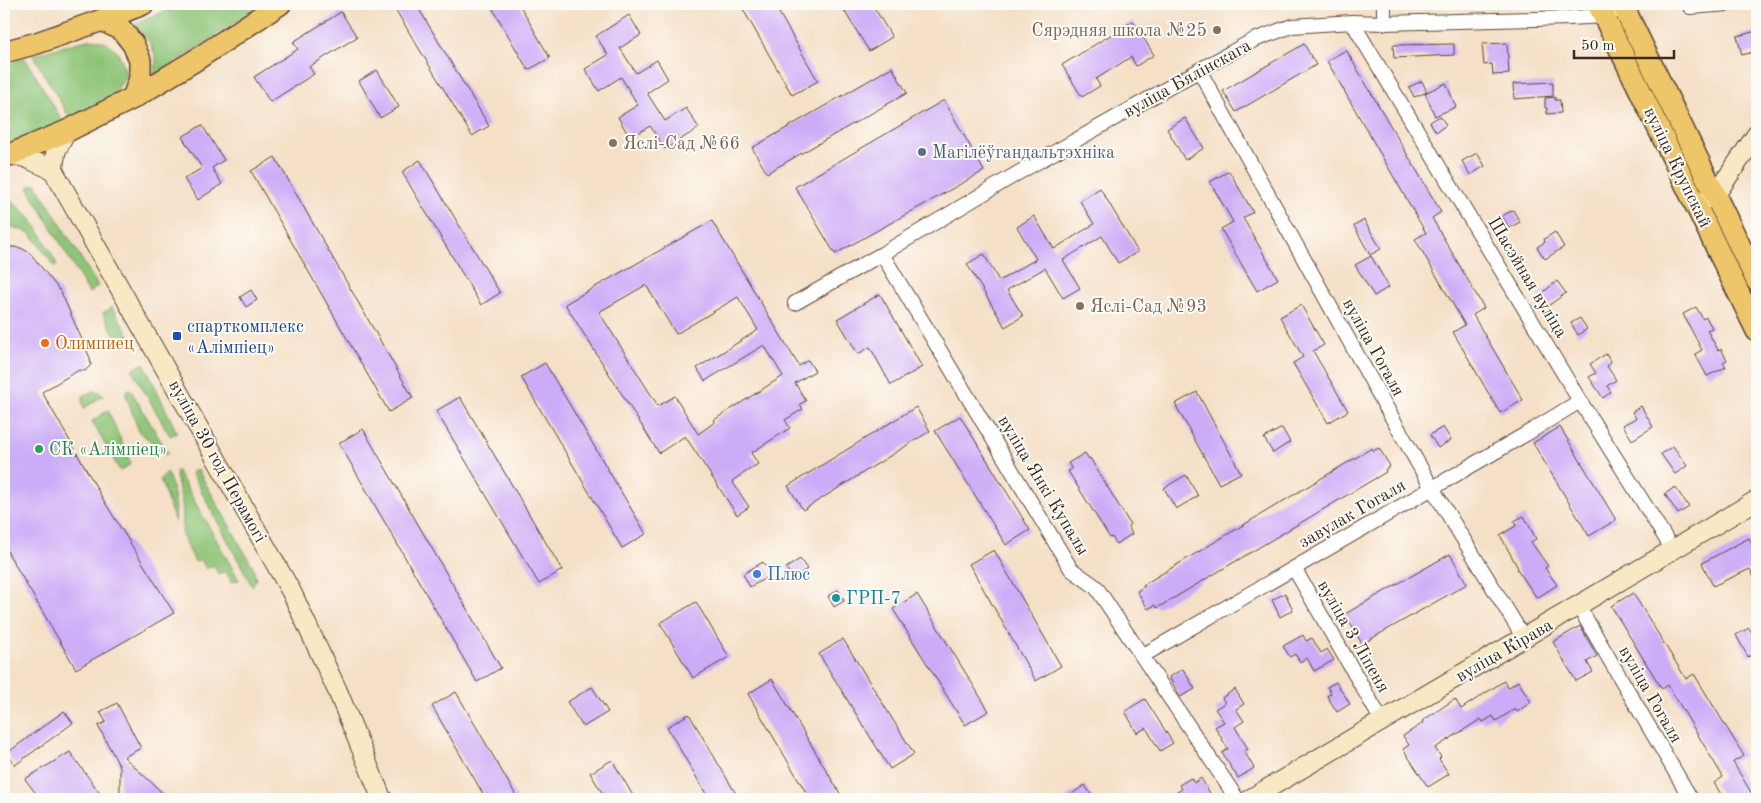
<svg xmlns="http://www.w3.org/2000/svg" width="1761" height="803" viewBox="0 0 1761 803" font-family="'Old Standard TT',serif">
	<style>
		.green { fill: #8dc477; stroke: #64774a }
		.building { fill: #ccacf7; fill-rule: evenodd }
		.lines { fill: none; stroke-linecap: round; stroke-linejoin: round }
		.street-casing { stroke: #574537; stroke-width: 16 }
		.secondary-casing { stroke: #574537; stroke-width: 21 }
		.primary-casing { stroke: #574537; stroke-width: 24 }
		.street { stroke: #fff; stroke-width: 14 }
		.secondary { stroke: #f8e8c3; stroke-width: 19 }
		.primary { stroke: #eec569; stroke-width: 21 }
		.education-dot { fill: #8d6e63; stroke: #fdfcf7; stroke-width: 2 }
		.service-dot { fill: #5c6f8a; stroke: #fdfcf7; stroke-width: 2 }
		.transit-dot { fill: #1a4fb4; stroke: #fdfcf7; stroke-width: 2 }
		.food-dot { fill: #e8710a; stroke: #fdfcf7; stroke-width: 2 }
		.leisure-dot { fill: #2e9e5b; stroke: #fdfcf7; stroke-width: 2 }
		.shop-dot { fill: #3f7fe0; stroke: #fdfcf7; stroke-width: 2 }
		.culture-dot { fill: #0f9aa8; stroke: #fdfcf7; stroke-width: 2 }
		.labels { text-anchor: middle; stroke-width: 4; stroke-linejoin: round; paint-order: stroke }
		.education-label { font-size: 18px; fill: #785e54; stroke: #fdfcf7; text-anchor: start }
		.street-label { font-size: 18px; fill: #3b2a1e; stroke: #fdfcf7 }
		.service-label { font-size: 18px; fill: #4e5e75; stroke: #fdfcf7; text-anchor: start }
		.transit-label { font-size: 18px; fill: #164399; stroke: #fdfcf7; text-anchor: start }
		.food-label { font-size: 18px; fill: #c56008; stroke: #fdfcf7; text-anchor: start }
		.leisure-label { font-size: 18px; fill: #27864d; stroke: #fdfcf7; text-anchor: start }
		.shop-label { font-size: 18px; fill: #366cbe; stroke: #fdfcf7; text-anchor: start }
		.culture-label { font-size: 18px; fill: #0d838f; stroke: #fdfcf7; text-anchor: start }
	</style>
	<rect width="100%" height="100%" fill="#fdfcf7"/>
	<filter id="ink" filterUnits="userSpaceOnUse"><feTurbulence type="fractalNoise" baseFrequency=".02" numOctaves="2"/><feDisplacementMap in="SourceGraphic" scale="10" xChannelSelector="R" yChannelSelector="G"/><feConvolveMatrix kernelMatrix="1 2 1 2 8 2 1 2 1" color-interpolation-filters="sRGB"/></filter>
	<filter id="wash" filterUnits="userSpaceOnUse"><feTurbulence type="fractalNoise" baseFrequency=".0096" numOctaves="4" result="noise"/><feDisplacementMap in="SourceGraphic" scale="20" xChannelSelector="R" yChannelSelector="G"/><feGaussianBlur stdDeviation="1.12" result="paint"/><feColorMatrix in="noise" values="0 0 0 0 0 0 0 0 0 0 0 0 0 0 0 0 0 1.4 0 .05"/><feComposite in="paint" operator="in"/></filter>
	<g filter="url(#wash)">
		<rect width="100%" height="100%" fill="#f5dfc6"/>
		<path class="green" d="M181,4H263L154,76L156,58L150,43L135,24Z
			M90,39C114,41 122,54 126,76L114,94L93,110L72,122L33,55Z
			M25,58L65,125L4,144V65Z
			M36,184L98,286L89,293L28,187Z
			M10,200C35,218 43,238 57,264L55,267L30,233L9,226Z
			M112,307L130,337L119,344L103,313Z
			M144,363L177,433L170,436L132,370Z
			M130,389L168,453L164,455L156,445L139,432L126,395V391Z
			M93,391L99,392L103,396L84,408L82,400L84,395Z
			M108,410L131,464L120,471L92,421Z
			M177,470L239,580L231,582L226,571L218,574L214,565L206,569L201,560L195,562L182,535L183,517L182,502L175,472Z
			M198,470L253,567L256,579L252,586L191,472Z
			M167,472C173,488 178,504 175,522L160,479Z"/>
		<g id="blocks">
			<path class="building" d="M392,4H416L489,126L472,136Z
				M490,4H519L550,58L528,70Z
				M740,4H774L818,81L792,95Z
				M840,4H872L892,37L869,51Z
				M341,12L357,37L309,67L314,74L270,102L254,77L298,49L293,42Z
				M629,15L641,35L620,48L636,73L657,60L668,79L647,93L665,121L686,108L699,128L665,149L650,126L630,138L618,117L638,105L621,77L599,91L585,69L608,55L596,36Z
				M1133,21L1154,55L1136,66L1131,57L1096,79L1100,86L1082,97L1062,65Z
				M1757,31V51L1742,55L1737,36Z
				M1507,43L1509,74L1493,75L1492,64L1484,65L1482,44Z
				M1304,44L1316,65L1236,112L1223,91Z
				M1454,44V55L1394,58L1393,45Z
				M1346,50L1441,212L1432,218L1484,308L1473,315L1523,400L1500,413L1453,332L1465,325L1415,239L1426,233L1327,61Z
				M892,67L907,93L767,173L752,148Z
				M377,70L399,107L380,118L359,81Z
				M1422,81L1427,92L1425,93L1446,83L1456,107L1435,116L1425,93L1414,97L1409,87Z
				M1553,82V96L1514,99L1513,84Z
				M1555,97V100H1560L1561,113L1547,114V108H1545V98Z
				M944,100L984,171L835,254L795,187Z
				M1440,116L1446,125L1436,132L1430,122Z
				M1185,118L1204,148L1185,160L1167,129Z
				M202,125L224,160L212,168L222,184L198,200L184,179L202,168L182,137Z
				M1477,153L1485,166L1470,175L1462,161Z
				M275,157L413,398L389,412L251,171Z
				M420,160L500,293L481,305L402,172Z
				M1229,171L1253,212L1243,218L1278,279L1257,291L1221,229L1233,222L1210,182Z
				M1100,188L1138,252L1118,263L1102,236L1063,260L1080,288L1063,298L1045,268L1007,290L1023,316L1005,327L967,264L984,254L999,281L1036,259L1017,227L1034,216L1054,249L1094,224L1080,201Z
				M1513,210L1520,222L1509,228L1502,216Z
				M1364,220L1381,249L1370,255L1354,226Z
				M712,221L799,366L808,360L815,371L795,383L806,401L800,404L803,409L785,420L790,428L751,453L758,464L732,481L749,507L737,515L685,436L659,453L565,304ZM646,285L676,334L738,297L758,330L697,368L705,381L764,345L783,376L714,420L715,422L698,434L675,396L658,406L599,312Z
				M1555,232L1564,247L1545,259L1537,247L1545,242L1544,239Z
				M4,246L21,248L30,253L61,292L90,358L91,365L85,371L79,370L42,392L107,506L174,613L76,669L4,546Z
				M1371,256L1389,287L1374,296L1355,265Z
				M1557,281L1566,293L1548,306L1540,295Z
				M251,290L257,300L246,307L240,297Z
				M880,294L922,367L891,385L870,347L858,354L837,319Z
				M1301,305L1324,345L1313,351L1348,411L1328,423L1293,363L1303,357L1280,317Z
				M1696,307L1703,319L1706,317L1712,328L1707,330L1718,350L1721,349L1727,360L1723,362L1726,367L1707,376L1695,354L1702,350L1683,314Z
				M1580,318L1587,329L1578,335L1571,323Z
				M1606,354L1611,363L1607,366L1616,380L1607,386L1611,392L1603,398L1589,377L1596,373L1590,364Z
				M545,363L646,534L622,548L521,377Z
				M1197,392L1241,473L1219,484L1175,404Z
				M460,397L562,570L539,584L436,411Z
				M1641,406L1653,427L1632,440L1623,425L1636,418L1632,412Z
				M916,407L930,431L803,510L788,486Z
				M960,416L1030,530L1006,545L935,431Z
				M1443,427L1451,440L1438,448L1430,435Z
				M1560,427L1616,520L1589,536L1533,443Z
				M1282,428L1290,442L1273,453L1264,438Z
				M363,429L501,668L477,682L339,443Z
				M1673,446L1687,466L1675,474L1661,454Z
				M1372,448L1373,451L1379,448L1390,466L1385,470L1386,472L1157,608L1155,605L1148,609L1137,591L1145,586L1143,585Z
				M1085,453L1089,459L1090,458L1130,524L1128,526L1132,534L1116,544L1112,537L1110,538L1068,471L1072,469L1068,463Z
				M1186,475L1198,496L1176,509L1164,488Z
				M1675,487L1689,507L1678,514L1665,494Z
				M1524,516L1536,539L1531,542L1548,566L1545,568L1557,585L1537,598L1517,569L1518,568L1500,535L1516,526L1514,521Z
				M1749,538L1754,548L1757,546V584L1750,569L1713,586L1702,563Z
				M994,550L1061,666L1036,681L969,564Z
				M1450,554L1467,584L1362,644L1345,614Z
				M800,559L807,569L793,578L786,568Z
				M763,562L771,575L750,587L743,574Z
				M838,590L844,601L834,607L828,596Z
				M1285,593L1293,610L1280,617L1272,600Z
				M1633,593L1686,679L1694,674L1744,756L1733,762L1755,799H1724L1714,783L1723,777L1668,685L1662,689L1611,606Z
				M917,594L989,711L965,725L893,609Z
				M696,602L729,657L693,678L660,623Z
				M1580,626L1597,656L1587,662L1593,672L1576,681L1553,642Z
				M1749,628L1757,642V652L1748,657L1736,635Z
				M1303,635L1306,641L1312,638L1321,653L1327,649L1334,660L1314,671L1307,658L1300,662L1295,654L1290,657L1283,646Z
				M843,639L914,754L890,769L819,654Z
				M1183,669L1195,689L1180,697L1169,677Z
				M772,679L841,795L833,799H810L748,694Z
				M1504,681L1508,688L1518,681L1531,702L1517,712L1515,709L1496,721L1493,716L1483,722L1481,719L1435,748L1441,757L1439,759L1449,774L1428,787L1403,749L1409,745L1403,736L1423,723L1422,721L1455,699L1461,709Z
				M1336,682L1350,704L1337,712L1327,696L1331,693L1327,687Z
				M592,687L608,712L583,727L567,702Z
				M1235,689L1244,704L1236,709L1244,721L1235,727L1248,749L1244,751L1254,768L1238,778L1222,753L1228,749L1215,727L1224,722L1215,709L1225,703L1222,698Z
				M456,692L518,799H486L432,706Z
				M1145,699L1173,743L1160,751L1146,728L1137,733L1125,711Z
				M117,703L141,748L124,757L169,799H120V767L98,726L106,722L100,712Z
				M64,711L73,723L15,765L7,753Z
				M689,714L739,799H709L667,727Z
				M70,752L104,799H40L25,779Z
				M612,760L635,799H606L590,773Z
				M1191,778L1194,783L1201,778L1211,795L1205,799H1166L1182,789L1179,785Z
				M1085,785L1094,799H1064Z"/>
		</g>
	</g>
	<g filter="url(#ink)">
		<use href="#blocks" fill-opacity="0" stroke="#574537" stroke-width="1"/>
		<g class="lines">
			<defs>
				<path id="street" d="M1384,4V23
					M1690,7L1728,4
					M1352,22L1580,401L1673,550
					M1199,70L1386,407L1432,488L1524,638
					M882,254L1071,569L1096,587L1237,799
					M795,303L882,254L1018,173L1212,63L1254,40L1292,26L1352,22L1384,23L1569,18L1604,16L1611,14
					M1294,568L1382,721
					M1579,607L1691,799
					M1142,656L1526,434L1580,401"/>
				<path id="secondary" d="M67,131L56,151L53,170L292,593L338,692L382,799
					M11,155L24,157L53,170
					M1696,204L1716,194L1757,134
					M1250,799L1757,500"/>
				<path id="primary" d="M1598,4L1757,331
					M1622,4L1757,281
					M102,20L143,4
					M4,52L37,43L102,20L122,30L133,44L140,60V78L133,98L67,131L4,157
					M133,98L194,61L280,4"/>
			</defs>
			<use href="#street" class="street-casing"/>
			<use href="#secondary" class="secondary-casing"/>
			<use href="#primary" class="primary-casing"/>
			<use href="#street" class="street"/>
			<use href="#secondary" class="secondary"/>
			<use href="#primary" class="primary"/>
		</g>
	</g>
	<g class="education-dot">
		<circle cx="1217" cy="30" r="5"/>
		<circle cx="613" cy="143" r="5"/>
		<circle cx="1080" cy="306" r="5"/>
	</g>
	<circle class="service-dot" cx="922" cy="152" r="5"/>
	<rect class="transit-dot" x="172" y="331" width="10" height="10" rx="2.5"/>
	<circle class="food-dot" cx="45" cy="343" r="5"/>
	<circle class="leisure-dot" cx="39" cy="449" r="5"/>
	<circle class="shop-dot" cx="757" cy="574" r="5"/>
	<circle class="culture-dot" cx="836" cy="598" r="5"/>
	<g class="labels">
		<g class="education-label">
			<text x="1207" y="36" text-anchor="end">Сярэдняя школа №25</text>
			<text x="623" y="149">Яслі-Сад №66</text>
			<text x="1090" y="312">Яслі-Сад №93</text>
		</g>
		<g class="street-label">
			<text transform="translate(1187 78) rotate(-29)" y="6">вуліца Бялінскага</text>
			<text transform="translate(1678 167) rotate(64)" y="6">вуліца Крупскай</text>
			<text transform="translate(1528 277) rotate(59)" y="6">Шасэйная вуліца</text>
			<text transform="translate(1374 347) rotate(61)" y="6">вуліца Гогаля</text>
			<text transform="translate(218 461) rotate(61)" y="6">вуліца 30 год Перамогі</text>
			<text transform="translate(1044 485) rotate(59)" y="6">вуліца Янкі Купалы</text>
			<text transform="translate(1352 513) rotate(-30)" y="6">завулак Гогаля</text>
			<text transform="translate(1354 636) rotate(60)" y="6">вуліца 3 Ліпеня</text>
			<text transform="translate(1504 650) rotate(-30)" y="6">вуліца Кірава</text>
			<text transform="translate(1651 694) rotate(60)" y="6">вуліца Гогаля</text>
		</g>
		<g class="service-label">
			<text x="932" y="158">Магілёўгандальтэхніка</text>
		</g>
		<g class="transit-label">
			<text x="187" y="332">спарткомплекс<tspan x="187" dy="21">«Алімпіец»</tspan></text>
		</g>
		<g class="food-label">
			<text x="55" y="349">Олимпиец</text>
		</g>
		<g class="leisure-label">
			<text x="49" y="455">СК «Алімпіец»</text>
		</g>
		<g class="shop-label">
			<text x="767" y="580">Плюс</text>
		</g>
		<g class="culture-label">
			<text x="846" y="604">ГРП-7</text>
		</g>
	</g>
	<rect width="1761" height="803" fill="none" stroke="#fdfcf7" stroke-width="20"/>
	<path d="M1574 50v8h100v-8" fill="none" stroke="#3b2a1e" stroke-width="2.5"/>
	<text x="1581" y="50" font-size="15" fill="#3b2a1e" stroke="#fdfcf7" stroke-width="4" paint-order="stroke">50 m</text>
</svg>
